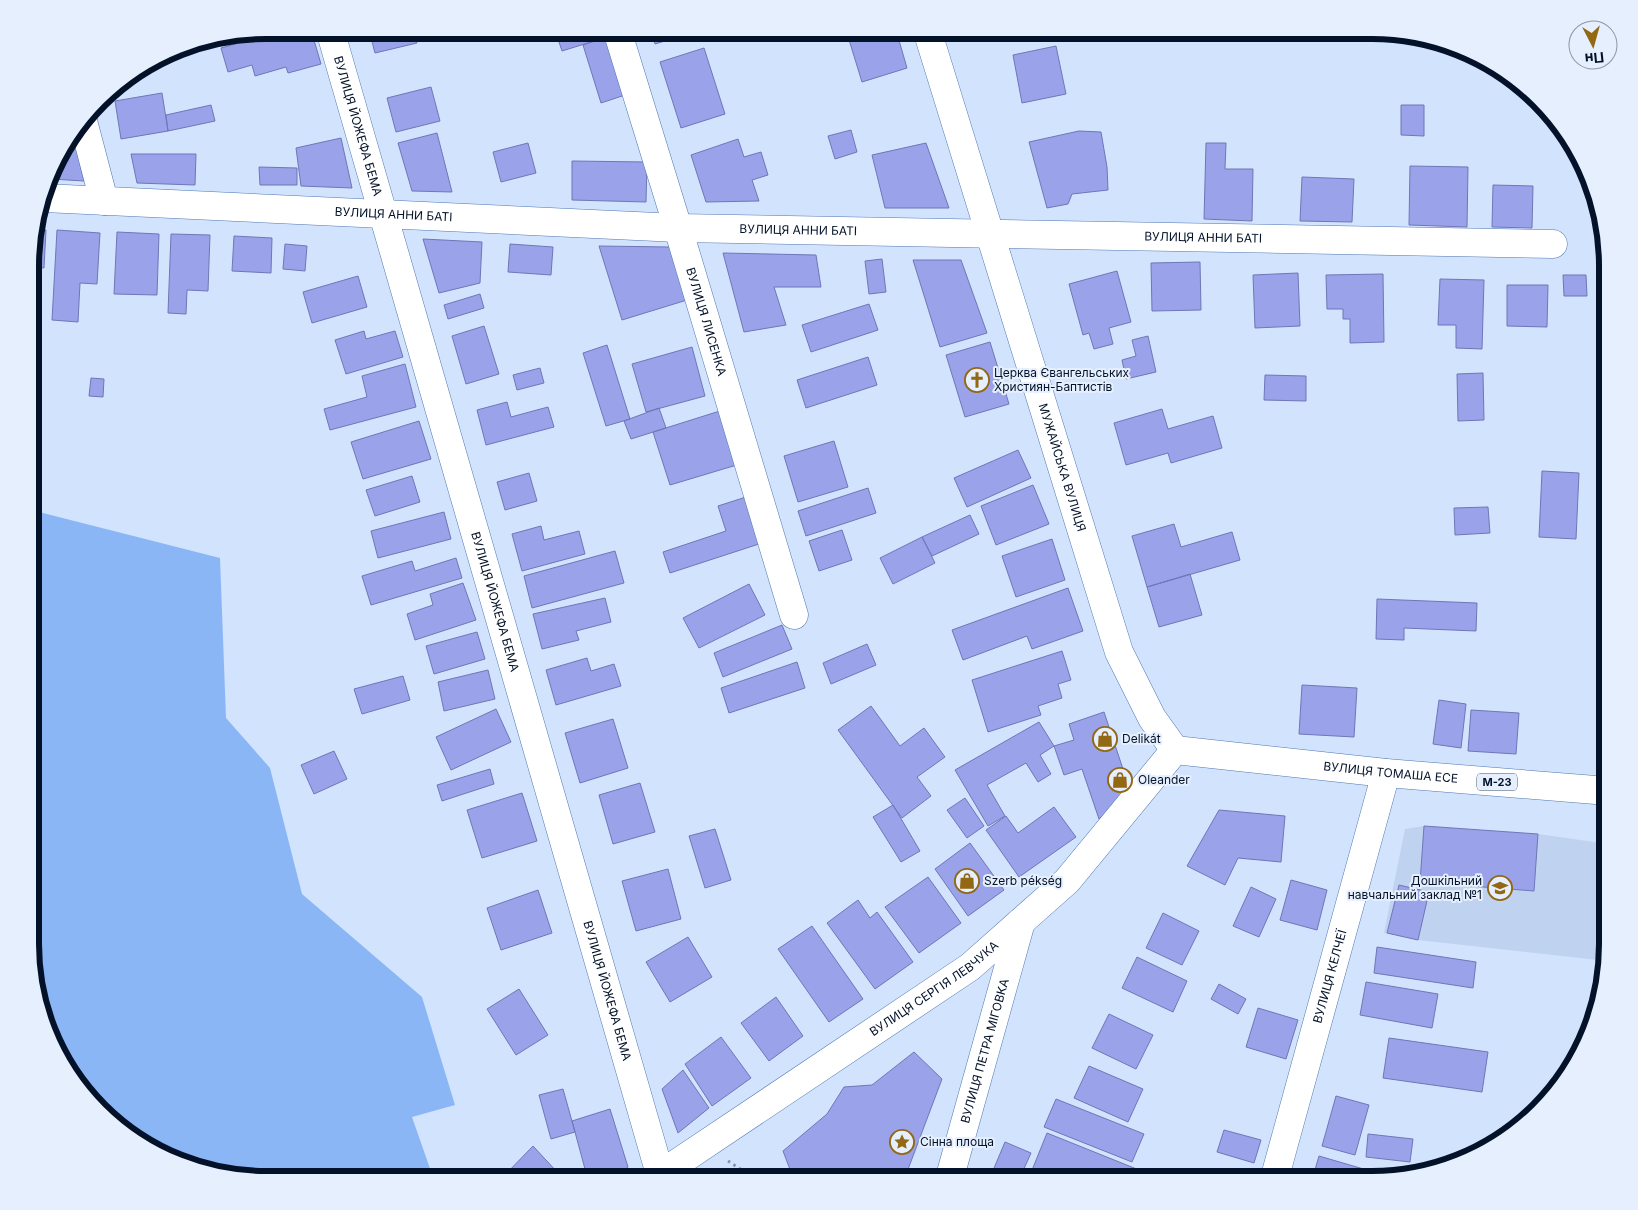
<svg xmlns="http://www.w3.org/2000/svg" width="1638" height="1210" viewBox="0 0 1638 1210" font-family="Inter,sans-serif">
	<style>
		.built { fill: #bfd2ef }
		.green { fill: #8bb6f6 }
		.building { fill: #9aa2e9; stroke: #6f76b9 }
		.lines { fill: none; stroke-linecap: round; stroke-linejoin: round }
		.minor-casing { stroke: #5078b3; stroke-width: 29 }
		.secondary-casing { stroke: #5078b3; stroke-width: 29 }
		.trunk-casing { stroke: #5078b3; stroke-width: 29 }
		.path { stroke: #8394ad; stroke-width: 3; stroke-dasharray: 2.5 4; stroke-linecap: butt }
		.minor { stroke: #fff; stroke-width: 28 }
		.secondary { stroke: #fff; stroke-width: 28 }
		.trunk { stroke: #fff; stroke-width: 28 }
		.labels { text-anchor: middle; stroke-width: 4; stroke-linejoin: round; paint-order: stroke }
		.shield { fill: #e6effd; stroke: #485469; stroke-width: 1 }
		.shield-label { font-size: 11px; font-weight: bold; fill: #041229 }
		.street-label { font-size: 12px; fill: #041229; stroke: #e6effd }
		.poi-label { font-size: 12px; fill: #041229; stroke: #e6effd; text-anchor: start }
		.rim { fill: none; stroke: #041229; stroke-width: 6 }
	</style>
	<rect width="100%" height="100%" fill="#d1e3fd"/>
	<path class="built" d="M1424,826L1538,834L1608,844L1607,961L1418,940L1384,933L1405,829Z"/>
	<path class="green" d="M31,510L220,558L226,718L270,768L302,894L422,997L455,1105L412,1117L434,1180H250L175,1162L110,1122L54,1049L31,960Z"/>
	<path class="building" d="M285,30H311L321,64L288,73L286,67L255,76L252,65L228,72L221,48Z
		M369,30H414L417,43L375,53Z
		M555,30H605L607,37L562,51Z
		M651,30H698V31L655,44Z
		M846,30H896L907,68L862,82Z
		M607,37L625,95L601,103L583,45Z
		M1056,46L1066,94L1022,103L1013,55Z
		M704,48L725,114L681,128L660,62Z
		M431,87L440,121L396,132L387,98Z
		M162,93L168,131L121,139L115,101Z
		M211,105L215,121L168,131L166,115Z
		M1401,105H1424V136L1401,135Z
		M851,130L857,152L835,159L828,136Z
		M1079,131L1101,132L1107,167L1108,190L1072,194L1068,204L1047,208L1029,142Z
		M437,133L452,192L412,191L398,143Z
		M73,134L84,181L51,179L61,148Z
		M341,138L352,188L301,186L296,148Z
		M738,139L744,157L761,152L768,175L752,180L759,201L706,202L691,155Z
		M528,143L536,173L501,182L493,152Z
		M926,143L949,208H885L872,155Z
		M1206,143H1226L1225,169H1253L1252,221L1204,219Z
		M131,154H196L195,185L137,183Z
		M572,161L647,162L646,202L572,200Z
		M1410,166L1468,167L1467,227L1409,225Z
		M259,167L297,168V185H260Z
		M1302,177L1354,179L1352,222L1300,221Z
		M1493,185L1533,186L1532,228L1492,227Z
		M34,229L46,230L44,268L32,267V234Z
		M57,230L100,233L97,284L80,283L78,322L52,320Z
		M117,232L159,234L157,295L114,294Z
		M171,234L210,235L208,291L187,290L186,314L168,313Z
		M234,236L272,238L271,273L232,271Z
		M423,239L482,242L480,283L439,293Z
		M285,244L307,246L305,271L283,269Z
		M510,244L553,247L551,275L508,272Z
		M599,246L670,247L687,300L622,320Z
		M723,253L816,255L821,287H774L786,325L744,332Z
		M882,259L886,292L869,294L865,261Z
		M913,260H961L987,333L940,347Z
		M1200,262L1201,310L1152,311L1151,263Z
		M1117,271L1131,322L1109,328L1113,344L1094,349L1089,333L1083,335L1069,284Z
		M1298,273L1300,326L1255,328L1253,275Z
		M1383,274L1384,342L1350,343V319H1343V309H1327L1326,275Z
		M1563,275H1586L1587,296H1564Z
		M358,276L367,307L312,323L303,292Z
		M1440,279L1484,280L1482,349L1456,348V325H1438Z
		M1507,285H1548L1547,327L1507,326Z
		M480,294L484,308L448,319L444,305Z
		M869,304L878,330L811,352L802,325Z
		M484,326L499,374L466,384L452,336Z
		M364,331L366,339L395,331L403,357L346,374L335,340Z
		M1148,336L1156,372L1126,379L1122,360L1136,356L1132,340Z
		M990,342L1009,404L965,417L946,355Z
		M607,345L630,419L606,426L583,353Z
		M692,347L705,396L646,412L632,364Z
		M868,357L877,385L806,408L797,380Z
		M405,364L416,407L330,430L324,409L367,397L362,376Z
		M540,368L544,383L517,390L513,375Z
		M1483,373L1484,420L1458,421L1457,374Z
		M1265,375L1306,376V401L1264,400Z
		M91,378L104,379L103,397L89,396Z
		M507,402L511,417L548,407L554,427L486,445L477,410Z
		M659,408L666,428L631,439L624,421Z
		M1162,409L1168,429L1213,416L1222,448L1171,463L1168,453L1126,465L1114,423Z
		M723,410L740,464L670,485L653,432Z
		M419,421L431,459L363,479L351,442Z
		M834,441L848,487L798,502L784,456Z
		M1018,450L1031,478L967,507L954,478Z
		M1542,471L1579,473L1576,539L1539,537Z
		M529,473L537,501L505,510L497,482Z
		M412,476L420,502L375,516L366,490Z
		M1033,485L1049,524L996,545L981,506Z
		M868,488L876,513L806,536L798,511Z
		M746,497L762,543L670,573L663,552L726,531L718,506Z
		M1488,507L1490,533L1455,535L1454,508Z
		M444,512L451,539L378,558L371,531Z
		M970,515L979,534L932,556L922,537Z
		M1174,524L1181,547L1232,532L1240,560L1147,587L1132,536Z
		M541,526L544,540L579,531L585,554L522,571L512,534Z
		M842,530L852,560L819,571L809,541Z
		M922,537L935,563L893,584L880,558Z
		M1052,539L1065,580L1016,597L1002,556Z
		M615,551L624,583L532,608L524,576Z
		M456,558L462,578L371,605L362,576L412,561L415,571Z
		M1190,574L1202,615L1159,627L1147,587Z
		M463,583L476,620L415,640L407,614L433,605L430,594Z
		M749,584L765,615L699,648L683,618Z
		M1068,588L1083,631L1032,649L1027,636L963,660L952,630Z
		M605,598L611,622L576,631L579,640L542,649L533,614Z
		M1377,599L1477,603L1476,631L1404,628V640L1376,639Z
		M782,625L792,649L723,677L714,653Z
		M477,632L485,659L434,674L426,646Z
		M867,644L876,665L831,684L823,663Z
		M1062,651L1071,680L1058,684L1062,698L1038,706L1041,715L988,732L972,680Z
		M587,658L591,671L614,664L621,686L556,705L546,670Z
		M797,662L805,688L729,713L721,688Z
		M488,670L495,699L444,711L438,682Z
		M403,676L410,700L362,714L354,689Z
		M1302,685L1357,688L1354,737L1299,734Z
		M1439,700L1466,704L1461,748L1433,744Z
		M871,706L900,746L924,728L945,757L917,777L931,796L902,818L838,730Z
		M496,709L511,742L451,770L436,737Z
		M1471,710L1519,713L1516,754L1468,751Z
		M1104,712L1131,793L1099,819L1082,769L1064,775L1054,746L1074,740L1069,724Z
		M613,719L628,768L580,783L565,733Z
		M1039,722L1054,746L1040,755L1051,774L1038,782L1026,763L987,785L1005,816L988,826L955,770Z
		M334,751L347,779L314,794L301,765Z
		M490,769L494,784L442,801L437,785Z
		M640,783L655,832L613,844L599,795Z
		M522,793L537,841L482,858L467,810Z
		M965,798L984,826L967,838L947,810Z
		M893,805L920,851L901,862L873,817Z
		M1054,807L1076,837L1019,877L986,830L1006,816L1018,833Z
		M1219,810L1285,816L1281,862L1238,858L1225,885L1187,866Z
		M1424,826L1538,834L1534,891L1420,882Z
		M715,829L731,880L705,888L689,836Z
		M970,843L1004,890L968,916L935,869Z
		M668,869L681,919L636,931L622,881Z
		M928,877L961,923L919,953L885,907Z
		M1291,880L1327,890L1317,930L1280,920Z
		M1399,885L1429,892L1418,940L1387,933Z
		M1251,887L1276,899L1259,937L1233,926Z
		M538,890L552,933L501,950L487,908Z
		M858,900L870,918L877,912L913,962L875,989L827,923Z
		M1163,913L1199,931L1182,965L1146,948Z
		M812,926L863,999L829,1022L778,949Z
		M688,937L712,977L670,1002L646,962Z
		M1377,947L1476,962L1473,988L1374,973Z
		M1137,957L1187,981L1173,1012L1122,988Z
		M1366,982L1438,994L1432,1028L1360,1015Z
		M1219,984L1246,999L1238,1014L1211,999Z
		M519,989L548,1035L516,1055L487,1009Z
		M776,997L803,1036L769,1061L741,1023Z
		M1258,1008L1298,1020L1286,1059L1246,1047Z
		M1109,1014L1153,1035L1136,1069L1092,1048Z
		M721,1037L751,1078L712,1106L685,1064Z
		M1389,1038L1488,1052L1482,1092L1383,1078Z
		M914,1052L942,1079L904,1180H794L783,1151L827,1114L844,1087L872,1085Z
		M1089,1066L1143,1089L1128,1122L1074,1098Z
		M683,1070L709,1108L678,1133L662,1089Z
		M563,1089L575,1132L551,1139L539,1095Z
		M1336,1096L1369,1105L1355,1155L1322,1146Z
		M1056,1099L1144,1134L1132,1162L1044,1127Z
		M610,1109L628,1167L611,1180H588L572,1121Z
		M1224,1130L1261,1140L1254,1163L1217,1152Z
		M1047,1133L1159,1178L1158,1180H1028Z
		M1368,1134L1413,1139L1410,1162L1366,1157Z
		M1005,1142L1031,1153L1019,1180H989Z
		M533,1146L558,1173L550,1180H505L503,1177Z
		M1319,1156L1367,1170L1364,1180H1312Z"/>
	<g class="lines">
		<defs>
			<g id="minor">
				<path id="s1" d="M330,30L660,1174"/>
				<path id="s2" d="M617,30L678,228L794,615"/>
				<path d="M83,121L104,201"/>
				<path id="s3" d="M44,198L678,228L1553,244"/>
				<path id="s4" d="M949,1180L1021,922"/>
				<path id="s5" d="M1274,1180L1386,773"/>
			</g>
			<g id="secondary">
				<path id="s6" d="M652,1180L970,967L1067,881L1175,750"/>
			</g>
			<g id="trunk">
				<path id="s7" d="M927,30L1119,652L1152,718L1175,750L1386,773L1608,791"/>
			</g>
		</defs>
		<use href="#minor" class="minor-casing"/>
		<use href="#secondary" class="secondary-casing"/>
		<use href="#trunk" class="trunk-casing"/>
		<path class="path" d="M728,1161L757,1180"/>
		<use href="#minor" class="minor"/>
		<use href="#secondary" class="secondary"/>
		<use href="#trunk" class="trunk"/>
	</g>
	<defs>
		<symbol id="church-ring" viewBox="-11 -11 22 22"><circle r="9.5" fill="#e6effd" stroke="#936813" stroke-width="1.5"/><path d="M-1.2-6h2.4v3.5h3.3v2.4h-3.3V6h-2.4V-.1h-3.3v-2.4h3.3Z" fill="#936813"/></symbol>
		<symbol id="shop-ring" viewBox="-11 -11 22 22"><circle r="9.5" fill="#e6effd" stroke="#936813" stroke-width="1.5"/><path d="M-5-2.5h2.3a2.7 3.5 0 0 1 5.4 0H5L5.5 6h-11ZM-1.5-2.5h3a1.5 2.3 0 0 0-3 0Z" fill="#936813"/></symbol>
		<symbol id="school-ring" viewBox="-11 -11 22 22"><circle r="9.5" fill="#e6effd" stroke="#936813" stroke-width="1.5"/><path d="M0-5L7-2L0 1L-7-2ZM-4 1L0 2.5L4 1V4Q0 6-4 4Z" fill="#936813"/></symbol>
		<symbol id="sight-ring" viewBox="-11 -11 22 22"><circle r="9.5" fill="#e6effd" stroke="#936813" stroke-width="1.5"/><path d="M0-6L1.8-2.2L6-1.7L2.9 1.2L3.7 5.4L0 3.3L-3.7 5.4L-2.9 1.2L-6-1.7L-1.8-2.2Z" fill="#936813"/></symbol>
	</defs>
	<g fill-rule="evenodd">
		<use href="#church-ring" x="963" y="366" width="28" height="28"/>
		<use href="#shop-ring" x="1091" y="725" width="28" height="28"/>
		<use href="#shop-ring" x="1106" y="766" width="28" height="28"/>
		<use href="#shop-ring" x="953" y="867" width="28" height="28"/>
		<use href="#school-ring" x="1486" y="874" width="28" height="28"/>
		<use href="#sight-ring" x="888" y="1128" width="28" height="28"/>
	</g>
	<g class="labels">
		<rect class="shield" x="1477" y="773.5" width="40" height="17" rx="4"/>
		<g class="shield-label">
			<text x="1497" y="786">М-23</text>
		</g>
		<g class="street-label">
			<text dy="4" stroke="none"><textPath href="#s1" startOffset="100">ВУЛИЦЯ ЙОЖЕФА БЕМА</textPath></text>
			<text dy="4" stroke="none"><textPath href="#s3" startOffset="350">ВУЛИЦЯ АННИ БАТІ</textPath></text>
			<text dy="4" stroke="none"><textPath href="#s3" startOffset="755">ВУЛИЦЯ АННИ БАТІ</textPath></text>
			<text dy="4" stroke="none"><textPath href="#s3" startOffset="1160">ВУЛИЦЯ АННИ БАТІ</textPath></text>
			<text dy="4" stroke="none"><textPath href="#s2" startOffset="305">ВУЛИЦЯ ЛИСЕНКА</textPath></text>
			<text dy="4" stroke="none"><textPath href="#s7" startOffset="458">МУЖАЙСЬКА ВУЛИЦЯ</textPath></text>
			<text dy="4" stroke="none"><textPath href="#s1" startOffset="595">ВУЛИЦЯ ЙОЖЕФА БЕМА</textPath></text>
			<text dy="4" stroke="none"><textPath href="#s7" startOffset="981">ВУЛИЦЯ ТОМАША ЕСЕ</textPath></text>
			<text dy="4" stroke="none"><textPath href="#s5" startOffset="211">ВУЛИЦЯ КЕЛЧЕЇ</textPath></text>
			<text dy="4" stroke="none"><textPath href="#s6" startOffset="341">ВУЛИЦЯ СЕРГІЯ ЛЕВЧУКА</textPath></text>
			<text dy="4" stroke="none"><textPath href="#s1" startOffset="1000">ВУЛИЦЯ ЙОЖЕФА БЕМА</textPath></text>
			<text dy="4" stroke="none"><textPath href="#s4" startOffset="134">ВУЛИЦЯ ПЕТРА МІГОВКА</textPath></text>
		</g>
		<g class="poi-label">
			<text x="994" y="377">Церква Євангельських<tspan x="994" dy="14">Християн-Баптистів</tspan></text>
			<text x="1122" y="743">Delikát</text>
			<text x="1138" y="784">Oleander</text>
			<text x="984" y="885">Szerb pékség</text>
			<text x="1482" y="885" text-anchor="end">Дошкільний<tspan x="1482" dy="14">навчальний заклад №1</tspan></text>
			<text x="920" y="1146">Сінна площа</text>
		</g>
	</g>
	<path d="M0 0H1638V1210H0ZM266 39H1372A227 227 0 0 1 1599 266V944A227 227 0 0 1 1372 1171H266A227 227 0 0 1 39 944V266A227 227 0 0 1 266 39Z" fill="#e6effd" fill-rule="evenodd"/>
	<path class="rim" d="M266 39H1372A227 227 0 0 1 1599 266V944A227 227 0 0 1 1372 1171H266A227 227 0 0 1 39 944V266A227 227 0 0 1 266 39Z"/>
	<g transform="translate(1593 45) rotate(174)"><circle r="24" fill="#e6effd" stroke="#8c97a8"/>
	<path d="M0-4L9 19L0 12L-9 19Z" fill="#936813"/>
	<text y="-8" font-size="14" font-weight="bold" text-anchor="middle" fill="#041229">Пн</text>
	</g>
</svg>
